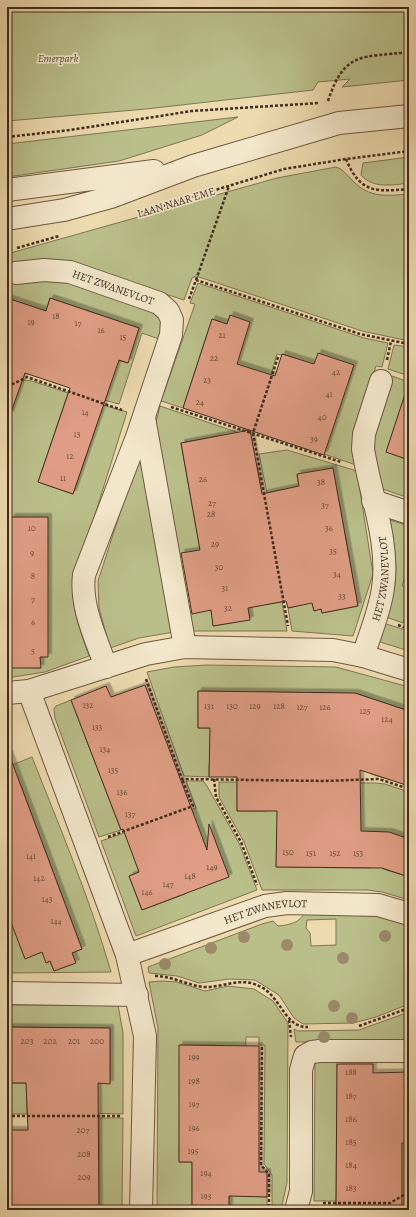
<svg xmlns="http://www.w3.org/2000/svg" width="416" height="1217" viewBox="0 0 416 1217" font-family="Alegreya,serif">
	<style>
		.green { fill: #babf8a; stroke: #7e7553; fill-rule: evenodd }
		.building { fill: #df9d85; stroke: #422b1c; filter: url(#shadow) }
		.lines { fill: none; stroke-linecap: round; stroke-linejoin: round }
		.minor-casing { stroke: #6d5741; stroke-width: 24 }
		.tertiary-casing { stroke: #6d5741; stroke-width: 24 }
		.path { stroke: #422b1c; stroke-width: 2.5; stroke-dasharray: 3 2; stroke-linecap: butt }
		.minor { stroke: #f3e7cb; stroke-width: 22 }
		.tertiary { stroke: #f3e7cb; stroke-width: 22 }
		.tree { fill: #9c8a6a }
		.labels { text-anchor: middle; stroke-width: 3.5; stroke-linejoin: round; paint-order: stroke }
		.number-label { font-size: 9px; fill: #694836 }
		.park-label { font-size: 11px; font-style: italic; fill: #5a4932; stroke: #f3e7cb }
		.street-label { font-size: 11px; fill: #422b1c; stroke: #f3e7cb }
	</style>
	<defs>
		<filter id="shadow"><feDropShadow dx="3.5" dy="-3.5" stdDeviation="0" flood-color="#0004"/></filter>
	</defs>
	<rect width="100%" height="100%" fill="#eddaaf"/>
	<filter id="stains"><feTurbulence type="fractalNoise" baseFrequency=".005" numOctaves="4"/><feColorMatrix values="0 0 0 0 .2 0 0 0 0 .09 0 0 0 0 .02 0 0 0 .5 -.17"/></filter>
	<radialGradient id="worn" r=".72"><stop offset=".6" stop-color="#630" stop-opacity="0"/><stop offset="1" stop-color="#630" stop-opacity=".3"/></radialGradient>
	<path class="green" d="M7,7H409V80L342,87L350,79L318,82L313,90L146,109L7,121Z
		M238,117L202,135L119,161L7,177V144Z
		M409,157V183C393,185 373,189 361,175L363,163Z
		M336,167C343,169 348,176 353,181C369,198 387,196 409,194V341L362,331L196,276L192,278L184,300L64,261L7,263V254L277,178Z
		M54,278L156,311L163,324L159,339L142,333L119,404L104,400L74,376L27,373L19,376L40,335L127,363L139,328L50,298L46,311L7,298V281Z
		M198,283L364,338L388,343L382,367L376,366L352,443L356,465L324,454L303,398L288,381L295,358L283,354L282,355L277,354L271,375L243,415L230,315L227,324L212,319L183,408L161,401L195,304L190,303Z
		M394,345L409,347V376L388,369Z
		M392,376L409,382V421L398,417L386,452L409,460V498L377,487L370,443Z
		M25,380L32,381L68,393L38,482L73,494L103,405L127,412L74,582C70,608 81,632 89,656L45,672L7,678V411L21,382ZM11,517L47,657H40V668L8,667V657H11Z
		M160,406L251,437L253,442L239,445L244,468L257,466L261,488L248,490L266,593L268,604L282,602L287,631H193L189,614L210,606L214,626L250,619L217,436L181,443L201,554H179L156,422Z
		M287,450L357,471L373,574L353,636L292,631L288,608L301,605L280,490L267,493L259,454ZM333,468L358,606L322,613L321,609L314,611L310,594L318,593L297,475Z
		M139,454L174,632L139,638L110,648L99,608L98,581Z
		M390,520L409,526V566L402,586L409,588V611H407L403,623L386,617C400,578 397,561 390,520Z
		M383,623L409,631V651L377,641Z
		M207,665L336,667L409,687V711L358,694L347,729L396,768L391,780L371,774L375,761L255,777H233V764H209V777L184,776L147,672L174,667ZM198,691L337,693V730L198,728Z
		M71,700L121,830L99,837L55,718L54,709L56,706Z
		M32,757C60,828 90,899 111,972L7,973V910L25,958L42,952L47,963L50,961L54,971L75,963L72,953L82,949L17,775L7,767Z
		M186,781H203L207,786L239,843L257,890L136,936L101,841L196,808ZM216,843L185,894L142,910L129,876Z
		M219,782L375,783L385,784L409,792V839L395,834L383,869L409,877V900L382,892L367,890H262L244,842L219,797ZM237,784H266V811H237ZM277,830L370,832V868L276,867Z
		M305,912H372L409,924V1004L376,1017L353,1023L303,1024L294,1018L279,995L255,980L229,979L199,983L177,976L149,973L148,967L262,924L273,921L278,926C289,925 300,923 305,912ZM336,919V945L311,946L310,933L306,928L307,920Z
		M162,981L177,982L205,991L228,986L254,989L273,1001L288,1023L287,1182L281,1210H272V1175L264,1164L265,1045H259V1037H246L245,1058H259L260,1080H246V1104H259L254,1196L267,1197V1210H229V1161L216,1045H180L179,1162H192V1210H157L158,1028L149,982Z
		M7,1005H118L123,1033V1114L86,1113L27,1101V1114H7V1083H110V1028L7,1027Z
		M409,1012V1042H296L294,1029L298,1031L359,1030Z
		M337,1060L336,1201H314L315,1063Z
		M99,1118H123L122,1210H99Z"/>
	<path class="building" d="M7,298L46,311L50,298L139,328L128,363L119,360L73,494L38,482L70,388L25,373L10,415L7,414Z
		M230,315L250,322L237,364L275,376L282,354L314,364L318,353L354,365L324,455L183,408L212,319L227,324Z
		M405,394L409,395V460L386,452Z
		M250,430L262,494L299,486L297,474L333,468L358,606L322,613L321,609L314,611L312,603L288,608L286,601L248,608L250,620L213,626L211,610L192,614L181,553L200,550L181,443Z
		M11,517H48V657H40L41,668H11Z
		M145,685L207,850L209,824L229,877L142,910L129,876L139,872L123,829L121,830L71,700L106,686L111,697Z
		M198,691L355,693L409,711V786L360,770L361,831L389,832L409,839V877L382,868L276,867L277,811H237V777H209L210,728H198Z
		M7,754H9L82,949L72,953L76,963L54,971L50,961L46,963L42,952L25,959L7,912Z
		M7,1027L110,1028V1084L98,1083L99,1210H7V1130H28L26,1083H7Z
		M179,1045L259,1046V1172H267V1197L229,1196V1210H192V1162H179Z
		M337,1064H373V1073L409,1072V1143H402V1210H336Z"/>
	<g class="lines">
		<defs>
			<g id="minor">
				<path id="s1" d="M16,273L44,270L70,272L159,303L168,311L172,320L171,335L137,437L84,575C80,606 96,638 106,667"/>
				<path d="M144,418L185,647"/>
				<path d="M373,501L409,513"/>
				<path id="s2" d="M363,656C370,634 380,611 383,588C390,544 370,493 363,449L364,434L381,381"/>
				<path d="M29,691L127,955L145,1036L141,1210"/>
				<path d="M7,693L29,691L146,654L185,647L333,650L363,656L409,670"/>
				<path id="s3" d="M127,955L265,906L287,903L378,905L409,914"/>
				<path d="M7,993L137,995"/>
				<path d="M296,1210L301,1191V1070L305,1056L312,1052L320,1051H409"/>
			</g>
			<path id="tertiary" d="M7,190L154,171
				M7,219L64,210L111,197L193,166L339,123L409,116"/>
		</defs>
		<use href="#minor" class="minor-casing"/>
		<use href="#tertiary" class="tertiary-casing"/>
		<path class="path" d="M328,101C345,50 362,58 409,52
			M7,137L70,130L192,111L319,103
			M346,159C360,193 375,192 409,189
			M140,213L284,169L346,159L409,151
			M17,248L59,236
			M196,280L229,186
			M189,299L196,280L360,334L409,344
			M278,357L253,433L288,626
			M387,360L391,341
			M7,382L13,384L27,377L122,410
			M171,407L341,462
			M398,625L409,629
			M146,679L182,779L325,781L379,779L409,789
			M214,779L216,797L241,842L257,885
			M108,837L193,806L182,779
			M155,976C172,976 187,985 203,987C225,988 241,975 263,988C281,999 286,1028 308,1027
			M289,1020L291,1037
			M359,1026L409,1008
			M262,1047L261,1165L269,1174V1210
			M7,1116H120
			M409,1156L406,1160L409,1164
			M323,1203H390L409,1192"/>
		<use href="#minor" class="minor"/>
		<use href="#tertiary" class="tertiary"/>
	</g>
	<g class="tree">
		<circle cx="385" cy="936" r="6"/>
		<circle cx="244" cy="937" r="6"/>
		<circle cx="287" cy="945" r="6"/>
		<circle cx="211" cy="948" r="6"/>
		<circle cx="343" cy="958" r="6"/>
		<circle cx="165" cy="964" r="6"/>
		<circle cx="334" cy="1006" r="6"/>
		<circle cx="352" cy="1018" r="6"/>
		<circle cx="324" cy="1037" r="6"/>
	</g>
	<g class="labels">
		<g class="number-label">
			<text x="56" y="319">18</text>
			<text x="31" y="325">19</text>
			<text x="78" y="326">17</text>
			<text x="101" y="333">16</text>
			<text x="222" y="338">21</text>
			<text x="123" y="340">15</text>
			<text x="214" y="361">22</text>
			<text x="336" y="375">42</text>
			<text x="207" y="383">23</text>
			<text x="329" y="397">41</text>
			<text x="200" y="405">24</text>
			<text x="85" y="415">14</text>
			<text x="322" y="420">40</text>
			<text x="77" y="437">13</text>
			<text x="314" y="442">39</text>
			<text x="70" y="459">12</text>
			<text x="63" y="481">11</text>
			<text x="203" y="482">26</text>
			<text x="321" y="485">38</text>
			<text x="212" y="506">27</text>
			<text x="325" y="508">37</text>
			<text x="211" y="517">28</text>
			<text x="32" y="531">10</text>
			<text x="329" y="531">36</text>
			<text x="215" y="547">29</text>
			<text x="333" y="554">35</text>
			<text x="32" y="556">9</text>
			<text x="219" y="570">30</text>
			<text x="337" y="577">34</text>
			<text x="33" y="579">8</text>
			<text x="225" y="591">31</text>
			<text x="342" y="599">33</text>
			<text x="33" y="602">7</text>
			<text x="228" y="611">32</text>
			<text x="33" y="625">6</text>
			<text x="33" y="654">5</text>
			<text x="88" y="708">132</text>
			<text x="209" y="709">131</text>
			<text x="232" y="709">130</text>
			<text x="255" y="709">129</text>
			<text x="279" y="709">128</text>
			<text x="302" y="710">127</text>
			<text x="325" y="710">126</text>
			<text x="365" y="714">125</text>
			<text x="387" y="722">124</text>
			<text x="97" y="730">133</text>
			<text x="105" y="752">134</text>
			<text x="113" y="773">135</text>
			<text x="122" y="795">136</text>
			<text x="130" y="817">137</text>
			<text x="288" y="855">150</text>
			<text x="311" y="856">151</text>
			<text x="335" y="856">152</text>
			<text x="358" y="856">153</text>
			<text x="31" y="859">141</text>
			<text x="212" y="870">149</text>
			<text x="190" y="879">148</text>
			<text x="39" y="881">142</text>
			<text x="168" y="887">147</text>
			<text x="147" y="895">146</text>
			<text x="47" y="902">143</text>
			<text x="56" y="924">144</text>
			<text x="27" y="1044">203</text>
			<text x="50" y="1044">202</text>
			<text x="74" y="1044">201</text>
			<text x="97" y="1044">200</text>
			<text x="194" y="1060">199</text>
			<text x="351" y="1075">188</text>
			<text x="194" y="1084">198</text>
			<text x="351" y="1099">187</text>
			<text x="194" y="1107">197</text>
			<text x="351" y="1122">186</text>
			<text x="194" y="1131">196</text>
			<text x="83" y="1133">207</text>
			<text x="351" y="1145">185</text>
			<text x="193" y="1154">195</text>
			<text x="84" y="1157">208</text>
			<text x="351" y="1168">184</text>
			<text x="206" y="1176">194</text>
			<text x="84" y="1180">209</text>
			<text x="351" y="1191">183</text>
			<text x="206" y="1199">193</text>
		</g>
		<g class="park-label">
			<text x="58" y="62">Emerpark</text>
		</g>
		<g class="street-label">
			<text transform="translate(176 202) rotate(-17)" y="4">LAAN NAAR EME</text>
			<text dy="4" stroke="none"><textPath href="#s1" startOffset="100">HET ZWANEVLOT</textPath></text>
			<text dy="4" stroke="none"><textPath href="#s2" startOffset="80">HET ZWANEVLOT</textPath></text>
			<text dy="4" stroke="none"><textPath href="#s3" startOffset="146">HET ZWANEVLOT</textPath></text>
		</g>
	</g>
	<rect width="416" height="1217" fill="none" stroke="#eddaaf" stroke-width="24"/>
	<rect x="8" y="8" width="400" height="1201" fill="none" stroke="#422b1c" stroke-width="2"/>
	<rect x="12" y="12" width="392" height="1193" fill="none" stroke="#422b1c"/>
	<rect width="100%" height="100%" filter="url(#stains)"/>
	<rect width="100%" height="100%" fill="url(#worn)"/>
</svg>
